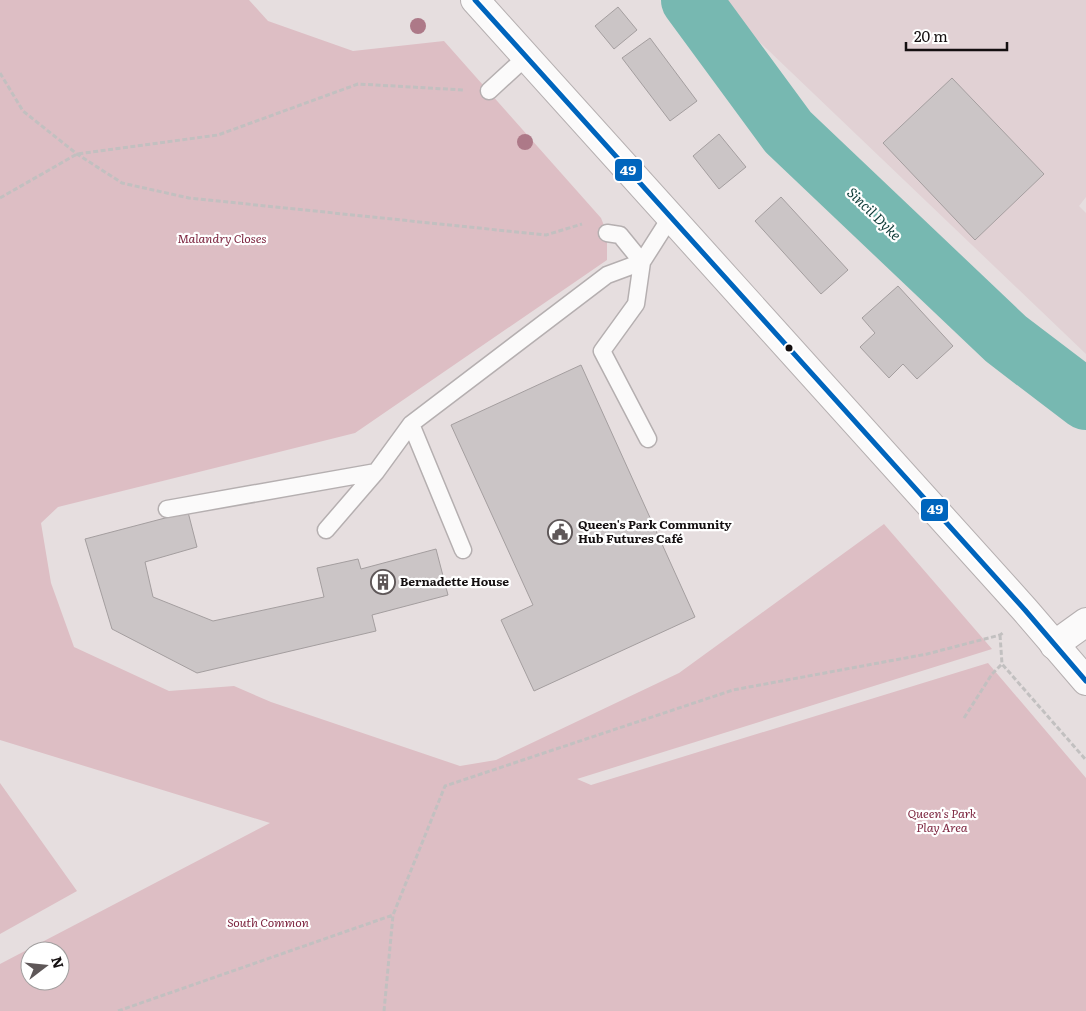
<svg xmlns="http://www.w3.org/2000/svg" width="1086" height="1011" viewBox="0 0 1086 1011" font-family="Literata,serif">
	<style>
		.built { fill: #e1d1d4 }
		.green { fill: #ddbec4; fill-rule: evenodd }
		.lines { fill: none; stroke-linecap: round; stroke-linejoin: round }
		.river { stroke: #77b8b1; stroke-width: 60 }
		.building { fill: #cbc5c6; stroke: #a49e9f }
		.service-casing { stroke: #b5afb0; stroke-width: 19 }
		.minor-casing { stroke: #b5afb0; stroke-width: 30 }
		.primary-casing { stroke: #b5afb0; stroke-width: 30 }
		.path { stroke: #c2c0c0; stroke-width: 3; stroke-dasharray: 5 2.5; stroke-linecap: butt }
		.service { stroke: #fbfafa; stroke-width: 16 }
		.minor { stroke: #fbfafa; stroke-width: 28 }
		.primary { stroke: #fbfafa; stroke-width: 28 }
		.bus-1-casing { stroke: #fff; stroke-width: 9 }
		.bus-1 { stroke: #0065bd; stroke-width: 5 }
		.tree { fill: #ad7988 }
		.bus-dot { fill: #140f10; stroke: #fff; stroke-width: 2 }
		.labels { text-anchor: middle; stroke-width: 4.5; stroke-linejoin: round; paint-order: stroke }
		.park-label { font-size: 12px; font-style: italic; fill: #7e2741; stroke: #fff }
		.poi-label { font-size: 12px; font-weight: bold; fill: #140f10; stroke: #fff; text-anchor: start }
		.water-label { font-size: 14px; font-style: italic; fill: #0c3a36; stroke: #fff }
		.line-badge { stroke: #fff; stroke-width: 2 }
		.badge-label { font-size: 14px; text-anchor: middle; font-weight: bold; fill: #fff }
	</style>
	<rect width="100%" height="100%" fill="#e6dedf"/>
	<path class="built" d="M721,0H1086V197L1079,206L1086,213V354L723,7Z"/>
	<path class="green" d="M0,0H249L268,21L353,51L444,41L601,218L607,233V260L355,433L58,507L41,523L51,583L74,647L169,691L234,686L271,702L460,766L496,760L679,673L884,524L992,649L577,779L591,785L988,663L1086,778V1011H0V964L270,823L0,740ZM30,951H60V981H30Z
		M0,783L77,891L0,934Z"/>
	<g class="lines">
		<path class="river" d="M691,0L788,132L1006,339L1086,400"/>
	</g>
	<path class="building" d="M618,7L637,30L614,49L595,26Z
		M650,38L697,101L670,121L622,58Z
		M952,78L1044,174L975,240L883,143Z
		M719,134L746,167L719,189L693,156Z
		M781,197L848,270L821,294L755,221Z
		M898,286L953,346L917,379L903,364L889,378L860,347L875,333L862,318Z
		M581,365L695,617L534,691L501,620L533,605L451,425Z
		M188,512L197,547L145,562L153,597L213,621L324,597L317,568L358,559L361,569L436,549L448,595L372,615L376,631L197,673L112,629L85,539Z"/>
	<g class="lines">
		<defs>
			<path id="service" d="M489,91L526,57
				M607,233L620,235L642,262
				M411,424L463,550
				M648,439L602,351L636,304L642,262L670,218
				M167,509L376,472
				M326,530L376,472L411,424L607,275L642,262"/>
			<path id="minor" d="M1054,645L1086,622"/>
			<path id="primary" d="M475,0L1025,610L1086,681"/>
		</defs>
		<use href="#service" class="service-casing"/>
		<use href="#minor" class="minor-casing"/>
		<use href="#primary" class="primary-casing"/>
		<path class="path" d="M0,73L23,111L77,154L122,183L189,198L546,235L582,224
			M0,198L77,154L218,135L358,84L464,90
			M1000,635L1002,664L1086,760
			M964,718L992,674L1002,664
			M118,1011L393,915
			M384,1011L393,915L445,786L733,690L927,654L1000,635L1004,632"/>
		<use href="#service" class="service"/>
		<use href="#minor" class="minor"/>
		<use href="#primary" class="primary"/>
		<defs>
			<path id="bus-1" d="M475,0L1025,610L1086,681"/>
		</defs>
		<use href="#bus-1" class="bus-1-casing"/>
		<use href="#bus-1" class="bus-1"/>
	</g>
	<g class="tree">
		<circle cx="418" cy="26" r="8"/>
		<circle cx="525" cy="142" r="8"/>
	</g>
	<defs>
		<symbol id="civic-ring" viewBox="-11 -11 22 22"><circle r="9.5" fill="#fff" stroke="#5e5758" stroke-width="1.5"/><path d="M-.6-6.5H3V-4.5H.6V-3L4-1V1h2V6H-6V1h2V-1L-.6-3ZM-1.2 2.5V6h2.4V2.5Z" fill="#5e5758"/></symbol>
		<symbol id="building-ring" viewBox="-11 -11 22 22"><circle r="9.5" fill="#fff" stroke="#5e5758" stroke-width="1.5"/><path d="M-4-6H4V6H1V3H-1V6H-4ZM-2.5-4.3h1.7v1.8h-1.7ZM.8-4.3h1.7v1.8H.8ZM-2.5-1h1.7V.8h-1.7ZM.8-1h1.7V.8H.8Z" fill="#5e5758"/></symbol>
	</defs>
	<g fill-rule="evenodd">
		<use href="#civic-ring" x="546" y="518" width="28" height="28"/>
		<use href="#building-ring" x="369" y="568" width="28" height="28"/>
	</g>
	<circle class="bus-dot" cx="789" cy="348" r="4.5"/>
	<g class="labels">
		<g class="park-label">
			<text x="222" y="243">Malandry Closes</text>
			<text x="942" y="818">Queen's Park<tspan x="942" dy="14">Play Area</tspan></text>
			<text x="268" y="927">South Common</text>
		</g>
		<g class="poi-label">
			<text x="578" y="529">Queen's Park Community<tspan x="578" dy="14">Hub Futures Café</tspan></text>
			<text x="400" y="586">Bernadette House</text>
		</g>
		<g class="water-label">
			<text transform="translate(874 214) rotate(44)" y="5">Sincil Dyke</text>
		</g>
	</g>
	<g class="line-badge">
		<rect x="614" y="158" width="29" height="24" rx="5" fill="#0065bd"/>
		<rect x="920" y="498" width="29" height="24" rx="5" fill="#0065bd"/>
	</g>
	<g class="badge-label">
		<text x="628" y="175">49</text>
		<text x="935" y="514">49</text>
	</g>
	<g transform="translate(45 966) rotate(74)"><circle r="24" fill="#ffffff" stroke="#a19f9f"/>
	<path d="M0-4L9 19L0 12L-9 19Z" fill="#5e5758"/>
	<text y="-8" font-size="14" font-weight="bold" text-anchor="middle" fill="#140f10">N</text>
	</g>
	<path d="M906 42v8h101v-8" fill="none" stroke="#140f10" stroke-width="2.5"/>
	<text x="914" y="42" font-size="15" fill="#140f10" stroke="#ffffff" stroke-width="4" paint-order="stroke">20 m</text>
</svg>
